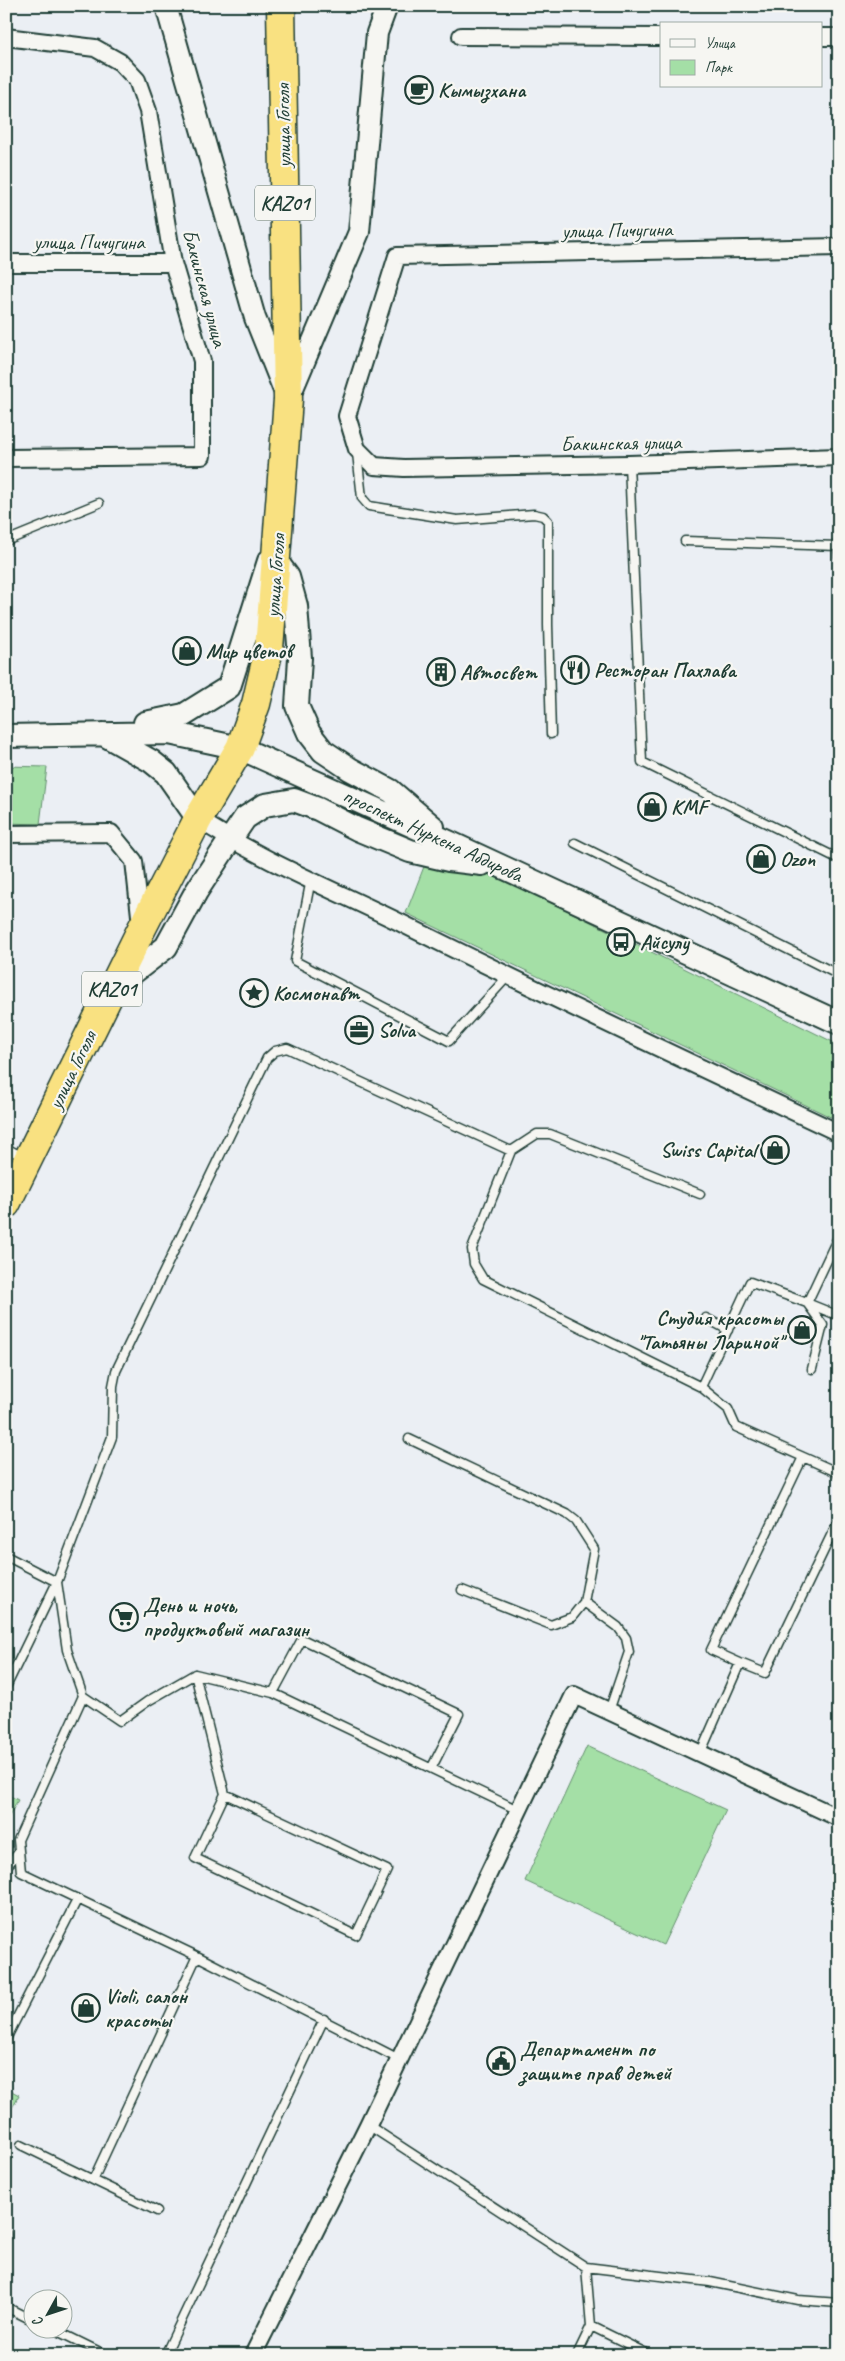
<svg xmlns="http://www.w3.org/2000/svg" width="845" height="2361" viewBox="0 0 845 2361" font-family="Caveat,sans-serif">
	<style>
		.green { fill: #a4dfa6; stroke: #628e6d }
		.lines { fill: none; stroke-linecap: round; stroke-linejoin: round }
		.service-casing { stroke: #1f3d34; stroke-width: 11 }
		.minor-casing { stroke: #1f3d34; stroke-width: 20 }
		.tertiary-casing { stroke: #1f3d34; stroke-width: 24 }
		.secondary-casing { stroke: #1f3d34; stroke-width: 26 }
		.trunk-casing { stroke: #1f3d34; stroke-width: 31 }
		.service { stroke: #f6f6f2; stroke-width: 8 }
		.minor { stroke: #f6f6f2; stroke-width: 16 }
		.tertiary { stroke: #f6f6f2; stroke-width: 20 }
		.secondary { stroke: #f6f6f2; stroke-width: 22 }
		.trunk { stroke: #f9e181; stroke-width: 28 }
		.labels { text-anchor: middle; stroke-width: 4.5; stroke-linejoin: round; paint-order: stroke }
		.shield { fill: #f6f6f2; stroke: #60746d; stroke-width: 1 }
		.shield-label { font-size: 20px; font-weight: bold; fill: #1f3d34 }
		.poi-label { font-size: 21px; font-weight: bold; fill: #1f3d34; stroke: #f6f6f2; text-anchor: start }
		.street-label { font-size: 21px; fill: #1f3d34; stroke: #f6f6f2 }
	</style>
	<rect width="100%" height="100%" fill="#ebeff4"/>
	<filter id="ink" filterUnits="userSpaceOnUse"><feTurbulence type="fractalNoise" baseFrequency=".02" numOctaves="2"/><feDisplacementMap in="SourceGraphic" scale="10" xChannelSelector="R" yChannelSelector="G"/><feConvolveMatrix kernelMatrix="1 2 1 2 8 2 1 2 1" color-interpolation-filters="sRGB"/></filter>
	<g filter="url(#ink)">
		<path class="green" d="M6,766L47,767L40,824L6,823Z
			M425,864L498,876L839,1045V1121L406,913Z
			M587,1746L726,1810L663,1945L525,1881Z
			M6,1794L18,1800L6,1822Z
			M6,2088L19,2095L6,2119Z"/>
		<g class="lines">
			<defs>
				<path id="service" d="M357,453L362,498L369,506L457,520L534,514L543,516L548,521V625L551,734
					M629,464L642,762L839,859
					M6,541L99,503
					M685,541L838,546L839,557
					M575,843L839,975
					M311,879L295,961L449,1041L508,976
					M6,1148L25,1158
					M700,1194L550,1134H537L511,1151L472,1249L474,1264L483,1279L701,1387
					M839,1235L807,1303L750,1282L701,1387L728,1409L736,1427L839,1473
					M706,1318L728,1330
					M812,1369L823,1325L807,1303L839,1316
					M409,1439L567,1514L576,1521L594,1549L584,1602
					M6,1556L57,1582L67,1650L83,1696L120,1721L148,1701L195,1674L273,1693L518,1810
					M462,1590L551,1625L572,1617L584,1602L618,1627L626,1638L629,1652L609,1711
					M740,1663L711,1650L803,1457
					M195,1674L225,1794L195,1858L356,1935L387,1870L225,1794
					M6,1687L57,1582L112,1437L113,1386L116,1371L267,1058L275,1051L287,1048L511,1151
					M273,1693L302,1639L459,1714L432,1767
					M83,1696L18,1840L21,1872L197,1956L399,2059
					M700,1754L740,1663L765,1673L839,1519
					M6,1867L19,1852
					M6,2039L77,1900
					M368,2125L586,2267L710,2282L798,2300L839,2303
					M21,2145L93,2180
					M157,2211L93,2180L197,1956
					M6,2234V2238
					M6,2307L32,2320
					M591,2326L650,2355
					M51,2328L106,2355
					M165,2355L324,2019
					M577,2355L591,2326L586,2267"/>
				<path id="minor" d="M461,36L661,37
					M6,37L95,48L120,62L137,80L148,111L173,263L202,361V456L6,458
					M821,37H839
					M839,247L397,256L347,416L357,449L374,466L404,468L629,464L839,457
					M6,263H173
					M198,819C262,861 334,890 403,924C547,996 693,1064 839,1133
					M6,834L111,833L134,861L141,925
					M253,2355L368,2125L574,1695L839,1818"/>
				<path id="tertiary" d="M166,6L255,318L283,388
					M291,393L359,232L377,33L387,6"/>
				<path id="secondary" d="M277,562L288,577L296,606L300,658L297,706L309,733L323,751L350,769L391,791L433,827
					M145,723L184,715L229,687L269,561
					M103,734L151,761L166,773L198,819
					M6,736L169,733L240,748L453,844L839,1023
					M113,988L166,947L196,892L230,840L245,818L265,805L294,800L318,809L357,829L410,851L449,860L482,864"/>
				<path id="trunk" d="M6,1204L141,930L198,819L240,748L256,704L269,649L288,399L281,6"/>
			</defs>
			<use href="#service" class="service-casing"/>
			<use href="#minor" class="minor-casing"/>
			<use href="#tertiary" class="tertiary-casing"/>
			<use href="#secondary" class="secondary-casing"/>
			<use href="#trunk" class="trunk-casing"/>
			<use href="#service" class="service"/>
			<use href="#minor" class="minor"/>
			<use href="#tertiary" class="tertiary"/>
			<use href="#secondary" class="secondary"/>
			<use href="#trunk" class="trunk"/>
		</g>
	</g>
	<defs>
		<symbol id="cafe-ring" viewBox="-11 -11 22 22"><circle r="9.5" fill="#f6f6f2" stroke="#1f3d34" stroke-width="1.5"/><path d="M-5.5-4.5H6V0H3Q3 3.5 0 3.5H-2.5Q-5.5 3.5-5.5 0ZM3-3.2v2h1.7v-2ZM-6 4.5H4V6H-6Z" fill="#1f3d34"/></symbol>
		<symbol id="shop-ring" viewBox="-11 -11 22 22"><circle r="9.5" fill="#f6f6f2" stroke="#1f3d34" stroke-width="1.5"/><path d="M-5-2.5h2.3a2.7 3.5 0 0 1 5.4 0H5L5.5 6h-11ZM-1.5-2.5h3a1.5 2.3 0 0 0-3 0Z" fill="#1f3d34"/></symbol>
		<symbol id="restaurant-ring" viewBox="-11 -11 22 22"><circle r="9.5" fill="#f6f6f2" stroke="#1f3d34" stroke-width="1.5"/><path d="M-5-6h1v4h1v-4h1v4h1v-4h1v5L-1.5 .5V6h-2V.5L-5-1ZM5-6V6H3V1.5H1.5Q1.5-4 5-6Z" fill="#1f3d34"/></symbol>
		<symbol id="building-ring" viewBox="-11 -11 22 22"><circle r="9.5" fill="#f6f6f2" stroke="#1f3d34" stroke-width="1.5"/><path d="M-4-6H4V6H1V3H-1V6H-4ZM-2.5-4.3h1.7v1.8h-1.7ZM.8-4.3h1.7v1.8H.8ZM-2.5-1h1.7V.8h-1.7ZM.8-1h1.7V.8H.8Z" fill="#1f3d34"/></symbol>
		<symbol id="bus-ring" viewBox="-11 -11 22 22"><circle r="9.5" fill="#f6f6f2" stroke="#1f3d34" stroke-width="1.5"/><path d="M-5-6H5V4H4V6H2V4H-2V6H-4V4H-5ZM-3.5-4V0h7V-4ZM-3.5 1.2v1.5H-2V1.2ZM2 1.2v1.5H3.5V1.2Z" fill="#1f3d34"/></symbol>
		<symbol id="sight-ring" viewBox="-11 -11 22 22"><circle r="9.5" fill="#f6f6f2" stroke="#1f3d34" stroke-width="1.5"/><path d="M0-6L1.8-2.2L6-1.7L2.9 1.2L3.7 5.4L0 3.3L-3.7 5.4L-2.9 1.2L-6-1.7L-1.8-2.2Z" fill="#1f3d34"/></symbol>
		<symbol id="office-ring" viewBox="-11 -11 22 22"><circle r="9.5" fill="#f6f6f2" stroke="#1f3d34" stroke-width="1.5"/><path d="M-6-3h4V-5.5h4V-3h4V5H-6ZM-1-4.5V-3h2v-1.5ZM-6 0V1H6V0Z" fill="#1f3d34"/></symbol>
		<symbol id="supermarket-ring" viewBox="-11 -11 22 22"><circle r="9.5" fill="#f6f6f2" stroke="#1f3d34" stroke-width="1.5"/><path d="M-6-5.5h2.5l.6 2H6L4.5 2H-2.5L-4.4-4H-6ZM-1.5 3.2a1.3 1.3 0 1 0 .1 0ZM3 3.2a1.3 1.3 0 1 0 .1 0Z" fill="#1f3d34"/></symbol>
		<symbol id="civic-ring" viewBox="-11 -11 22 22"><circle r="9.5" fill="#f6f6f2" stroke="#1f3d34" stroke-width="1.5"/><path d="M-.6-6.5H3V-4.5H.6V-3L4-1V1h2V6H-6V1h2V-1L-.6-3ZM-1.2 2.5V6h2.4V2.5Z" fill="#1f3d34"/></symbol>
	</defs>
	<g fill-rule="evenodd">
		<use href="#cafe-ring" x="403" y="74" width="32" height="32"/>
		<use href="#shop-ring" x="171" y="635" width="32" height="32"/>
		<use href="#restaurant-ring" x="559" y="654" width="32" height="32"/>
		<use href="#building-ring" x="425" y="656" width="32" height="32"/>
		<use href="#shop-ring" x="636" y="791" width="32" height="32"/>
		<use href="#shop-ring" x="745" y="843" width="32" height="32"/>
		<use href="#bus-ring" x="605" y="926" width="32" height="32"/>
		<use href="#sight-ring" x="238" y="977" width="32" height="32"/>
		<use href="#office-ring" x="343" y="1014" width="32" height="32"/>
		<use href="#shop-ring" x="759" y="1134" width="32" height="32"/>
		<use href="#shop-ring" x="786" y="1314" width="32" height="32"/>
		<use href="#supermarket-ring" x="108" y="1601" width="32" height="32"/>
		<use href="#shop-ring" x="70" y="1992" width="32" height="32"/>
		<use href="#civic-ring" x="485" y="2045" width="32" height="32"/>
	</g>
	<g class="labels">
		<g class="shield">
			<rect x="255" y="185.5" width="60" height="35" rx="4"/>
			<rect x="82" y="971.5" width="60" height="35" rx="4"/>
		</g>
		<g class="shield-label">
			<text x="285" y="210">KАZ01</text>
			<text x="112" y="996">KАZ01</text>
		</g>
		<g class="poi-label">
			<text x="438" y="97">Кымызхана</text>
			<text x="206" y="658">Мир цветов</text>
			<text x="594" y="677">Ресторан Пахлава</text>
			<text x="460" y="679">Автосвет</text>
			<text x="671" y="814">KMF</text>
			<text x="780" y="866">Ozon</text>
			<text x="640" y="949">Айсулу</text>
			<text x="273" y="1000">Космонавт</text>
			<text x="378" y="1037">Solva</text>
			<text x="756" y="1157" text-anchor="end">Swiss Capital</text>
			<text x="783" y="1325" text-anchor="end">Студия красоты<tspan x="783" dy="24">"Татьяны Лариной"</tspan></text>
			<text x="143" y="1612">День и ночь,<tspan x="143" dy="24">продуктовый магазин</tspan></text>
			<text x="105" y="2003">Violi, салон<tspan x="105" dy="24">красоты</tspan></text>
			<text x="520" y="2056">Департамент по<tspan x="520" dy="24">защите прав детей</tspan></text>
		</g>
		<g class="street-label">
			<text transform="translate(283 126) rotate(-91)" y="7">улица Гоголя</text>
			<text transform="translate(617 230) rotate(-1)" y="7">улица Пичугина</text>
			<text x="89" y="249">улица Пичугина</text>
			<text transform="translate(205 288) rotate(75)" y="7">Бакинская улица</text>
			<text transform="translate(621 443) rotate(-1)" y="7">Бакинская улица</text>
			<text transform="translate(275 576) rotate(-86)" y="7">улица Гоголя</text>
			<text transform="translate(433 835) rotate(25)" y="7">проспект Нуркена Абдирова</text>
			<text transform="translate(72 1070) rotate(-64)" y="7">улица Гоголя</text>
		</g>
	</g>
	<rect width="845" height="2361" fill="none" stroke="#f6f6f2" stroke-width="25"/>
	<rect x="12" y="12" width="820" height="2336" fill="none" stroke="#1f3d34" stroke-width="2" filter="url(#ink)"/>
	<rect x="660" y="22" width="162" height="65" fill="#f6f6f2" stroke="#a0aca6"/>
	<rect x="670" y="39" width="25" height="8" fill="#f6f6f2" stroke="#a0aca6"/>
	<text x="705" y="48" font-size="15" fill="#1f3d34">Улица</text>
	<rect x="670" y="60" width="25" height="15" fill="#a4dfa6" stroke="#a0aca6"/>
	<text x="705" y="72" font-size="15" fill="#1f3d34">Парк</text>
	<g transform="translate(48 2314) rotate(230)"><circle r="24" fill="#f6f6f2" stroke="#a0aca6"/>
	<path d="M0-4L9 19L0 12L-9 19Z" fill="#1f3d34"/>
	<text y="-8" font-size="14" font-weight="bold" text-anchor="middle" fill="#1f3d34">С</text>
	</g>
</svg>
